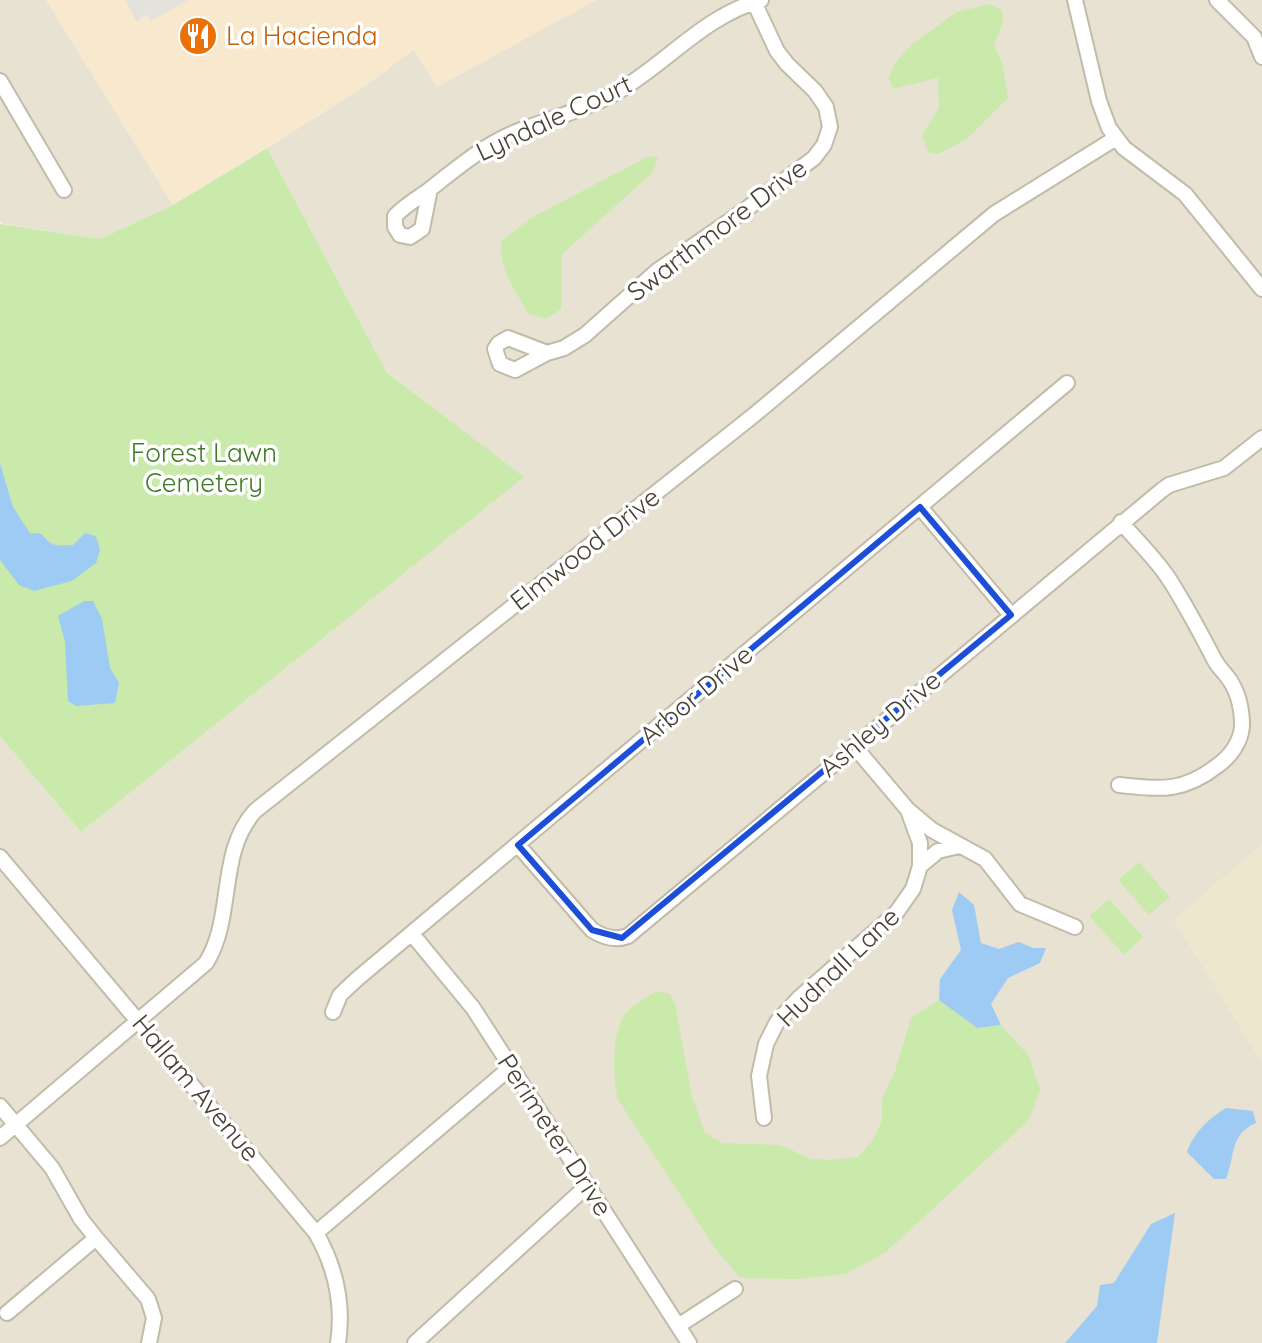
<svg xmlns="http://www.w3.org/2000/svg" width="1262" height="1343" viewBox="0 0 1262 1343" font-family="Quicksand,sans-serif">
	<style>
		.residential { fill: #e8e2d3 }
		.commercial { fill: #f7e8ce }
		.education { fill: #eee7ce }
		.green { fill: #caeaab }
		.parking { fill: #e4e2dd }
		.water { fill: #9dcbf4 }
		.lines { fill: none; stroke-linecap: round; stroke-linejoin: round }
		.minor-casing { stroke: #c2bbaa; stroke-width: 18 }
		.minor { stroke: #fff; stroke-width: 14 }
		.marked { fill: none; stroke: #1d4ed8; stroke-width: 6; stroke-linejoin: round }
		.labels { text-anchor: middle; stroke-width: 7; stroke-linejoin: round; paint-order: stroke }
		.food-label { font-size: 26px; fill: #c56008; stroke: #fff; text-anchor: start }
		.street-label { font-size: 26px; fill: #464034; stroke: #fff }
		.park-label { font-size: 26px; fill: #3f7b24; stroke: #fff }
	</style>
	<rect width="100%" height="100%" fill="#f3f0e5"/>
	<path class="residential" d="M0,0H46L173,205L100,239L3,224L0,220Z
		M596,0H1262V844L1174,920L1262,1062V1343H0V736L81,832L523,477L387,373L267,148L367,85L414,49L437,87Z"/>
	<path class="commercial" d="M46,0H596L437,87L413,49L367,85L173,205Z"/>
	<path class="education" d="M1262,844V1062L1174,920Z"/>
	<path class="green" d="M990,4L1002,10L1003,23L994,45L1002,62L1008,98L967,139L939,154L928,152L922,135L939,108L938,78L893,89L889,78L894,64L912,44L957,12Z
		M267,148L387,373L524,477L81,832L0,736V224L100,239L173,205Z
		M649,156L658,158L653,172L562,254L561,309L545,319L529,314C516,291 496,267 502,240L531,218Z
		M1139,862L1170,897L1149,915L1118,880Z
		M1109,899L1143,937L1124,955L1089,916Z
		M655,992L669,993L675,1004L692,1096L705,1133L723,1143L780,1145L811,1159L831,1160L858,1157L873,1140L882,1120V1099L895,1071L911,1018L939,1000L977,1028L1001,1025L1029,1056L1040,1090L1029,1120L886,1252L846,1274L797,1279L740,1278L715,1248L618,1100C613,1078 610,1028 628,1011C635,1004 646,998 655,992Z"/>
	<path class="parking" d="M125,0H188L151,21L146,14L137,22Z"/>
	<path class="water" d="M0,463L13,507L30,533L42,534C50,547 59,546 73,545L85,533L96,536L100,550L96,563L72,581L34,591L19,585L0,560Z
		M84,601H93L102,619L110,668L119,683L115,703L76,706L68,701L65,642L58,616Z
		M959,892L974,905L981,943L999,949L1019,942L1033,948H1046L1040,963L1008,978L991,1004L1001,1025L977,1028L939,1000L940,979L961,950L952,910Z
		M1226,1108L1253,1111L1256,1123C1229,1135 1236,1154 1226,1179H1214L1187,1152C1194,1132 1208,1119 1226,1108Z
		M1175,1213L1157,1343H1065L1097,1306L1100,1285L1114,1283L1151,1224Z"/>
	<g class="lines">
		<defs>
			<path id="minor" d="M1075,0L1099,101L1109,128L1124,148L1185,194L1262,289
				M1217,0L1254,37L1262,57
				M0,81L64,190
				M430,189L422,229L410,237L400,235L395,227V216C407,203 421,197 434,186C462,164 487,143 521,130C554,118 586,109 617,92C667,63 704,16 761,0
				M547,353L515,370L500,364L495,349L499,343L508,338L547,353L564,348L585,335L657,271L741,213L814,158L824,145L830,127L826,107L815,91L787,64L777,51L754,2
				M920,507L1011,615
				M854,746L908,810L932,830L985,859L1020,904L1075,927
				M1119,785C1160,789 1182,793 1217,766C1230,757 1241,742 1242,726C1242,710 1238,692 1229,679C1224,672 1218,667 1214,659C1200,632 1185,604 1169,579C1156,559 1137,541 1121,522
				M518,845L592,930C603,937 615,941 628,936L1162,490L1169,485L1224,468L1262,438
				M0,857L316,1233C336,1268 344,1303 338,1343
				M920,866L938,851L959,846
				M412,934L473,1008L689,1343
				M333,1012L340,995L357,979L1067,383
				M0,1106L52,1168L81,1219L96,1238L148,1299L154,1318L149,1343
				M764,1118L759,1076L766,1044L777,1022L799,998L896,913L913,889L920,866V843L908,810
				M0,1138L206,963C235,917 217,853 255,811L754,415L994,214L1116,138
				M316,1233L511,1067
				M7,1313L96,1238
				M678,1326L735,1289
				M415,1343L587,1186"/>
		</defs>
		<use href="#minor" class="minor-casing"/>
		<use href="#minor" class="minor"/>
	</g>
	<path class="marked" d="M920,507L1011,615L622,938L592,930L518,845Z"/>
	<defs>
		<symbol id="restaurant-disc" viewBox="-11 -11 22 22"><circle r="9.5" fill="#e8710a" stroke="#fff"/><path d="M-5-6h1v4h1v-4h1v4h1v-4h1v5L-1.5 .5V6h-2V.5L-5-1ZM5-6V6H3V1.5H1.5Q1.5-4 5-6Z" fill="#fff"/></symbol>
	</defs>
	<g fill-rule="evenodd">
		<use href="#restaurant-disc" x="176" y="14" width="44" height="44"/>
	</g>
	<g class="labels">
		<g class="food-label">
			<text x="226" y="45">La Hacienda</text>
		</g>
		<g class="street-label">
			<text transform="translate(554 118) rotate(-25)" y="9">Lyndale Court</text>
			<text transform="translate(717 230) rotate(-37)" y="9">Swarthmore Drive</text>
			<text transform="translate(585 549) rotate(-38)" y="9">Elmwood Drive</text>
			<text transform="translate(696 695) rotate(-40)" y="9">Arbor Drive</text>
			<text transform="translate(880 724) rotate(-40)" y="9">Ashley Drive</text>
			<text transform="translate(838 967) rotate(-44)" y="9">Hudnall Lane</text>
			<text transform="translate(196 1088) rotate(50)" y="9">Hallam Avenue</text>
			<text transform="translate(555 1135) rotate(57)" y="9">Perimeter Drive</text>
		</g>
		<g class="park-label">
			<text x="204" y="462">Forest Lawn<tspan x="204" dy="30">Cemetery</tspan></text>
		</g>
	</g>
</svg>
